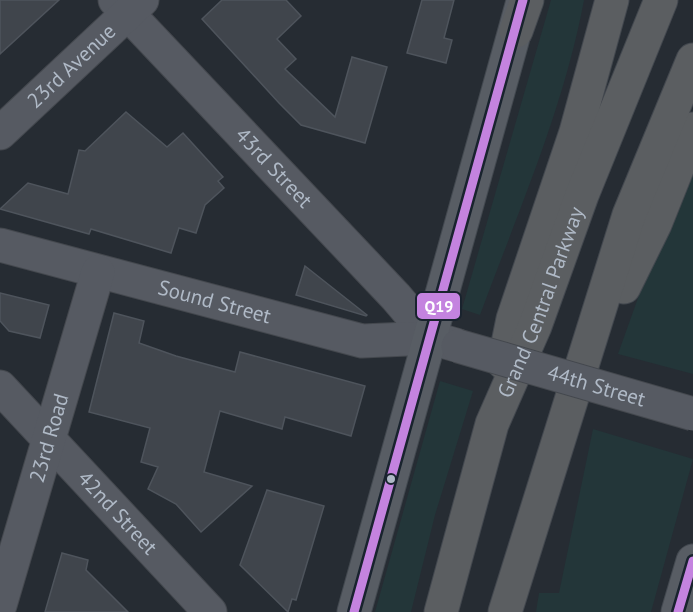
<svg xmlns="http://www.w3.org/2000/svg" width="693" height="612" viewBox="0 0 693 612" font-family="'PT Sans',sans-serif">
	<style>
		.green { fill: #233639 }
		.building { fill: #40454c; stroke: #4e545c; stroke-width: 1.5 }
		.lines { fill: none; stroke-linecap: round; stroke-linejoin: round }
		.minor-casing { stroke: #44484e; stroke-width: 35 }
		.major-casing { stroke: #434950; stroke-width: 35 }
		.highway-casing { stroke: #43484f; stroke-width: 35 }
		.minor { stroke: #565a62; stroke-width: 33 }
		.major { stroke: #585d64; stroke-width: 33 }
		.highway { stroke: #5b5e61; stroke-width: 33 }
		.minor-bridge-casing { stroke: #44484e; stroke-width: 35; stroke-linecap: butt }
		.minor-bridge { stroke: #565a62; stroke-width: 33 }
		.bus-1-casing { stroke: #19232e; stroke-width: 14 }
		.bus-1 { stroke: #c483df; stroke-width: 9 }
		.bus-dot { fill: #afb9c6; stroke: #19232e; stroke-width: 2 }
		.labels { text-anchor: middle; stroke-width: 4.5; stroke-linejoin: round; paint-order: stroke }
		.street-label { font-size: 21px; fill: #afb9c6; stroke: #19232e }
		.line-badge { stroke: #19232e; stroke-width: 2 }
		.badge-label { font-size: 16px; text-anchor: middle; font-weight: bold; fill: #fff }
	</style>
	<rect width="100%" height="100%" fill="#262c33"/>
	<path class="green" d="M551,0H584C564,108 518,212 480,315L462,309Z
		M693,153V374L618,354L683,172Z
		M440,381L473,391L435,515L411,612H375Z
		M593,429L693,459L651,612H536L539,593H559Z"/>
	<path class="building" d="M0,0H59L0,54Z
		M222,0H286L301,16L277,39L296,59L285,69L335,117L352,57L387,67L365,143L301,125L279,103L202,19Z
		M422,0H454L444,38L452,40L446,63L407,53Z
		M126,112L167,147L183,133L223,177L218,181L224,188L205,205L196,233L179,228L171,253L91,229L89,234L0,209L28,183L68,194L79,150L85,151Z
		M305,266L367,315L366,316L296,295Z
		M0,293L49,305L40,338L9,331L0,321Z
		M114,313L144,321L139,343L176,356L235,372L240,352L365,386L351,436L285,417L282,429L220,411L204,472L252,486L201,532L176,504L148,489L158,467L141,462L150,428L89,412Z
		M267,490L324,506L296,600L292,599L288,612L240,565Z
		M62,553L88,560L86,570L128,612H45Z"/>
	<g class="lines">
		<defs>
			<g id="minor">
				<path id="s1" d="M115,0L396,297L431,338"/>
				<path id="s2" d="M0,133L142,0"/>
				<path id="s3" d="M0,245L362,341L431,338L456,345"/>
				<path id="s4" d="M0,387L210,612"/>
				<path id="s5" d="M0,605L98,272"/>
			</g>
			<path id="major" d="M354,612L522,5
				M678,612L693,561"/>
			<g id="highway">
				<path d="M516,31L527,0"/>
				<path d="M624,287L655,224L693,129"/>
				<path d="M504,363L513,319L576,132L612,0"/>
				<path id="s6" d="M441,612L492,424L535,326L582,195L661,0"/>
				<path d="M505,612L629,215L693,60"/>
			</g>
		</defs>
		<use href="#minor" class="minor-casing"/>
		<use href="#major" class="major-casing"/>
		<use href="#highway" class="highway-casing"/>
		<use href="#minor" class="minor"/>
		<use href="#major" class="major"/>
		<use href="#highway" class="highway"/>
		<defs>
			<g id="minor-bridge">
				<path id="s7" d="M458,346L693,414"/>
			</g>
		</defs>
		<use href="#minor-bridge" class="minor-bridge-casing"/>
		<use href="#minor-bridge" class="minor-bridge"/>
		<defs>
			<path id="bus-1" d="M354,612L523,0
				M678,612L693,561"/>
		</defs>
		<use href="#bus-1" class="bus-1-casing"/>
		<use href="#bus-1" class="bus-1"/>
	</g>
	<circle class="bus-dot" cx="391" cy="479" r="5"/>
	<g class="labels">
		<g class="street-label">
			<text dy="7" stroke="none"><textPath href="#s2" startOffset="98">23rd Avenue</textPath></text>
			<text dy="7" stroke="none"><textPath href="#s1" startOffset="231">43rd Street</textPath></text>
			<text dy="7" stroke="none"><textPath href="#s3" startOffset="222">Sound Street</textPath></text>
			<text dy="7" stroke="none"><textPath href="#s6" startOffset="326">Grand Central Parkway</textPath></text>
			<text dy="7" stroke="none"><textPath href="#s7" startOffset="144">44th Street</textPath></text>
			<text dy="7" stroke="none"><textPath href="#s5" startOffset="174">23rd Road</textPath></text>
			<text dy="7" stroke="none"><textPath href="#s4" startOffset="172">42nd Street</textPath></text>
		</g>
	</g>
	<rect class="line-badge" x="416" y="292" width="45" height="28" rx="6" fill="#c483df"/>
	<g class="badge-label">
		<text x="439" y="312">Q19</text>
	</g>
</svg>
